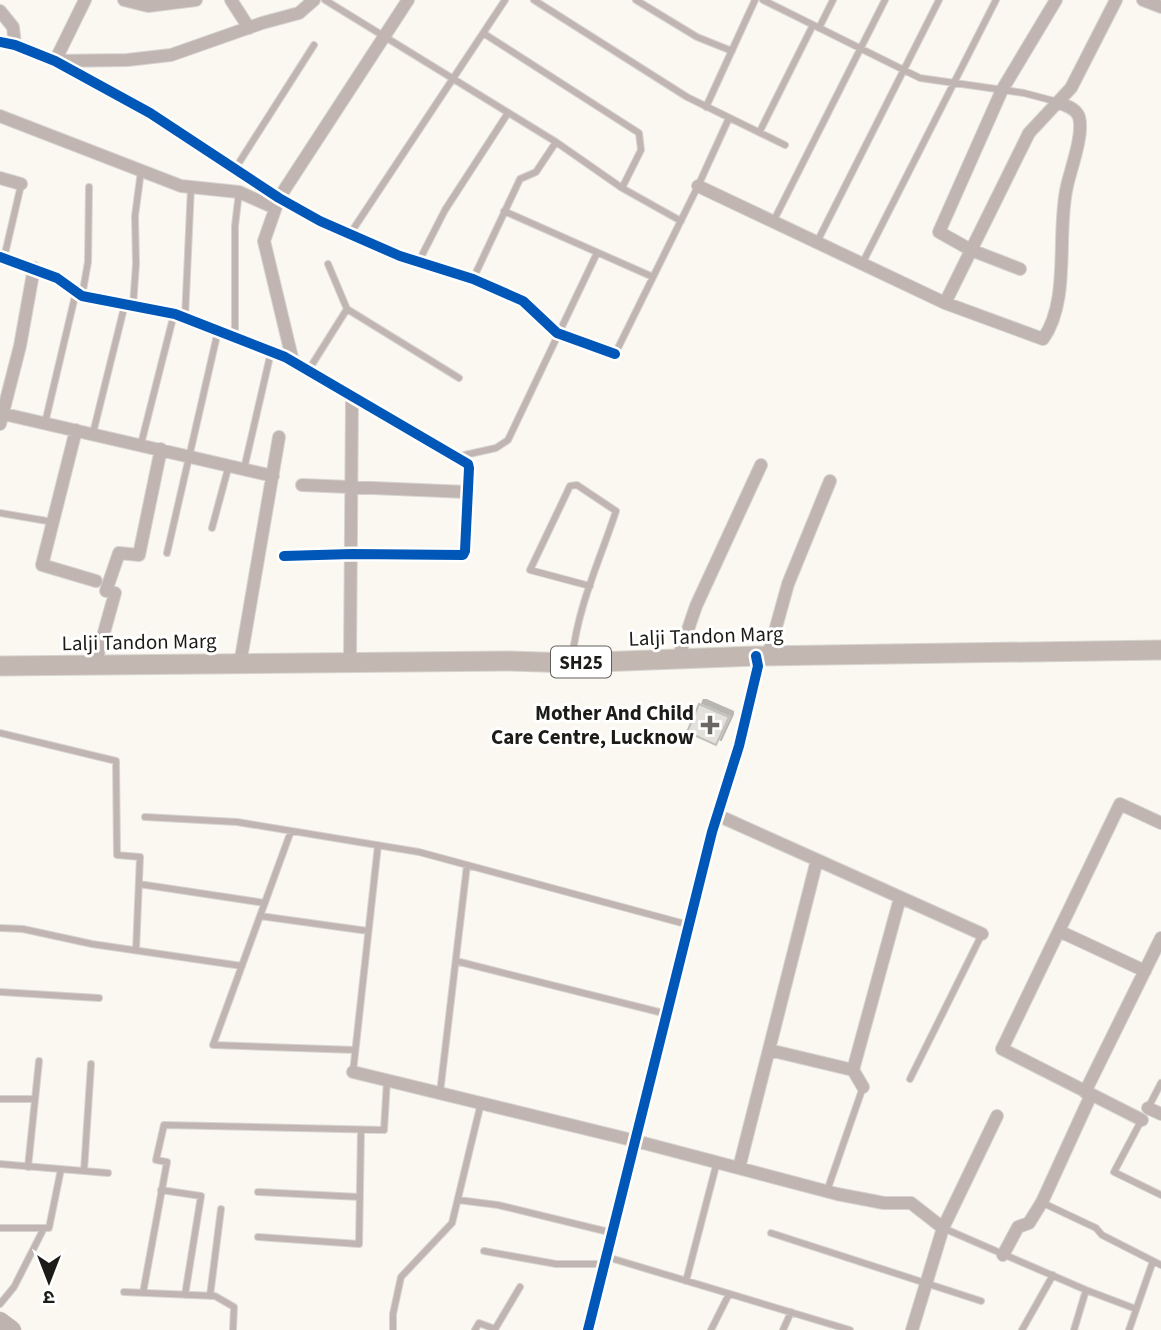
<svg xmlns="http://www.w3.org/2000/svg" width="1161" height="1330" viewBox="0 0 1161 1330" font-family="'Source Sans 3','Noto Sans Devanagari',sans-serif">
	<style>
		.building { fill: #e4e1dc; stroke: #c2c0bb; stroke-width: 2; filter: url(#shadow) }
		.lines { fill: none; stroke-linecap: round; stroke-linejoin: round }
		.lane-casing { stroke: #d7d4cf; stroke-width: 8 }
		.street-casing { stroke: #d7d4cf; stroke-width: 14 }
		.secondary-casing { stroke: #d7d4cf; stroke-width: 19 }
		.primary-casing { stroke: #d7d4cf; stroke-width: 21 }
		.lane { stroke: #c0b5b1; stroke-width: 6 }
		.street { stroke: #c0b5b1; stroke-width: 12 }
		.secondary { stroke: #bfb3b0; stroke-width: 18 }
		.primary { stroke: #c2b7b1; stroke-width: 19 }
		.cycleway-casing { stroke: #fff; stroke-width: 15 }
		.cycleway { stroke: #0057b8; stroke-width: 10 }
		.poi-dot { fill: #6b6863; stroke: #fff; stroke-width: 2.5 }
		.labels { text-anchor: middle; stroke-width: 6; stroke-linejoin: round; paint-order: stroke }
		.shield { fill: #fff; stroke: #615f5d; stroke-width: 2 }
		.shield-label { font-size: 19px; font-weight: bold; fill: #1d1b17 }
		.street-label { font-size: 21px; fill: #1d1b17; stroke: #fff }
		.poi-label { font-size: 21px; font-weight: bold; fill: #1d1b17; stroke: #fff; text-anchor: end }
	</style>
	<defs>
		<filter id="shadow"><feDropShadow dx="5" dy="-5" stdDeviation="0" flood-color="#0004"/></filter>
	</defs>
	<rect width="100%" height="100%" fill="#fbf8f1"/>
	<path class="building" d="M699,704L729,717L716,745L687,732Z"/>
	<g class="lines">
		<defs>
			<path id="lane" d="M325,0L556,142L622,188L681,221
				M534,0L687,97L785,145
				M636,0L697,37L732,51
				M763,0L920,78L1024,93L1058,102
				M819,28L833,0
				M483,33L639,133L641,150L622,188
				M706,107L755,0
				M760,131L813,25
				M235,169L314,45
				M504,211L653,277
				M773,222L885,0
				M350,234L505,0
				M817,242L939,0
				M4,258L21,185
				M419,261L445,210L508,113
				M862,264L996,0
				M473,279L520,179L536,172L556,142
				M82,296L88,262L89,187
				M133,306L136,264L135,216L141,171
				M347,309L459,378
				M185,318L191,187
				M235,337V226L239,192
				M615,354L698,186L729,118
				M308,371L347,309L328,264
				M45,423L76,292
				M93,433L125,304
				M141,444L174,314
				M460,456L496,448L508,440L597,253
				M244,469L271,352
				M0,513L53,522
				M212,528L229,465
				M167,553L218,331
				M572,660C577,608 600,560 616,511L577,485L570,486L530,570L590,586
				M0,733L116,761L117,855L140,857L136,950
				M145,817L237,822L419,852L689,925
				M291,831L213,1045L355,1050
				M139,884L265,903
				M260,916L368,931
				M0,928L23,929L92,944L242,966
				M456,961L667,1014
				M0,992L99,998
				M353,1072L378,845
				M910,1079L982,934
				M440,1093L467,865
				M0,1099H35
				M1148,1108L1161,1083
				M1141,1121L1114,1172L1161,1195
				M0,1164L108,1173
				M28,1167L39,1061
				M84,1171L91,1064
				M161,1190L201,1196L185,1295
				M827,1191L863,1087
				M258,1192L360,1197
				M458,1200L498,1205L613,1233
				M1043,1203L1096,1228L1102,1235L1161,1265
				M0,1228H49L61,1169
				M943,1228L1086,1290L1136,1309
				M771,1233L981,1301
				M258,1237L359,1244L361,1130
				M484,1251L556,1264H605
				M607,1257L850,1330
				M686,1281L717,1162
				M124,1292L215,1296L234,1307L233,1330
				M143,1293L167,1162L156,1160L164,1125L384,1130L387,1080
				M210,1296L221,1209
				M0,1304L14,1287L44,1228
				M393,1330V1314L401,1277L452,1223L481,1103
				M475,1330L479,1323L495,1329L520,1287
				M711,1330L729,1294
				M783,1330L791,1312
				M1022,1330L1053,1275
				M1074,1330L1086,1290
				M1129,1330L1153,1261"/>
			<path id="street" d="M85,0L55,61L127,60L171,55L262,23L299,13L314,0
				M124,0L148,6L196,0
				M231,0L249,28
				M1143,0L1161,7
				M0,11L13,27L15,45
				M0,42L15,45L55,61L150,113L279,198L320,221L400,256L473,279L523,301L557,333L615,354
				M0,116L181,186L239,192L275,208
				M0,178L21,184
				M698,186L945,303L1043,339C1071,300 1056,232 1067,186C1071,168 1084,134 1079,117C1076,108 1066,106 1058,102
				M0,257L57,278L82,296L175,314L285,357L468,464L469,468L465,551L463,555L352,554L284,556
				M1020,269L971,250L939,232L1002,90L1056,0
				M945,303L1029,133L1071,88L1116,0
				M293,362L264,241L279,198L408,0
				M0,413L273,476
				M0,424L20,346L34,268
				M76,430L42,565L96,581
				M302,485L467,492
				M768,656L788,584L830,481
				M678,659L696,606L761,465
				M350,662L352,397
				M240,664L279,437
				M95,665L115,593L106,591L119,553L139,555L161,449
				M717,815L982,934
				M1059,931L1145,971
				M769,1050L853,1070L863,1087
				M853,1070L900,898
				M353,1072L636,1141L837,1194L884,1203H911L943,1228
				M1085,1092L1161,938
				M1148,1108L1161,1114
				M1142,1120L1002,1049L1120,804L1161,823
				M739,1168L817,860
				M1003,1255L1018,1227L1029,1223L1042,1202L1091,1095
				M588,1330L712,832L739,746L758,666L756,656
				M912,1330L943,1228L997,1116"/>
			<path id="secondary" d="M0,1321L12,1330"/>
			<path id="primary" d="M0,666L509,661L572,663L756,656L1161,650"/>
		</defs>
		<use href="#lane" class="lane-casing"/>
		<use href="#street" class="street-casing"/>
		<use href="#secondary" class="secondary-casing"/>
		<use href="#primary" class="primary-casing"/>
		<use href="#lane" class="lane"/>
		<use href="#street" class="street"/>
		<use href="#secondary" class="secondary"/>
		<use href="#primary" class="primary"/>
		<defs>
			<path id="cycleway" d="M0,42L15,45L55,61L150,113L279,198L320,221L400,256L473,279L523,301L557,333L615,354
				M0,257L57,278L82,296L175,314L285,357L468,464L469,468L465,551L463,555L352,554L284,556
				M588,1330L712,832L739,746L758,666L756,656"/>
		</defs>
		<use href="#cycleway" class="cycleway-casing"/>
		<use href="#cycleway" class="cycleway"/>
	</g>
	<path class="poi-dot" d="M706.5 714.5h7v7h7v7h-7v7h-7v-7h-7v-7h7z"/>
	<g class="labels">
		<rect class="shield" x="551" y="646.5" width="60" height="31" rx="5"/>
		<g class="shield-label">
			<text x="581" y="669">SH25</text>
		</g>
		<g class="street-label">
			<text transform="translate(706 636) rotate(-2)" y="7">Lalji Tandon Marg</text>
			<text transform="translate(139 642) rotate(-1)" y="7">Lalji Tandon Marg</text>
		</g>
		<g class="poi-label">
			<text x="694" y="720">Mother And Child<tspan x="694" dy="24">Care Centre, Lucknow</tspan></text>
		</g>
	</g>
	<g transform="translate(49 1281) rotate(180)" stroke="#ffffff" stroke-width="5" paint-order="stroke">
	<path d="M0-5L12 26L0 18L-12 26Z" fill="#1d1b17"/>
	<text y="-10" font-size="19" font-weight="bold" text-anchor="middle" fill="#1d1b17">उ</text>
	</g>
</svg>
